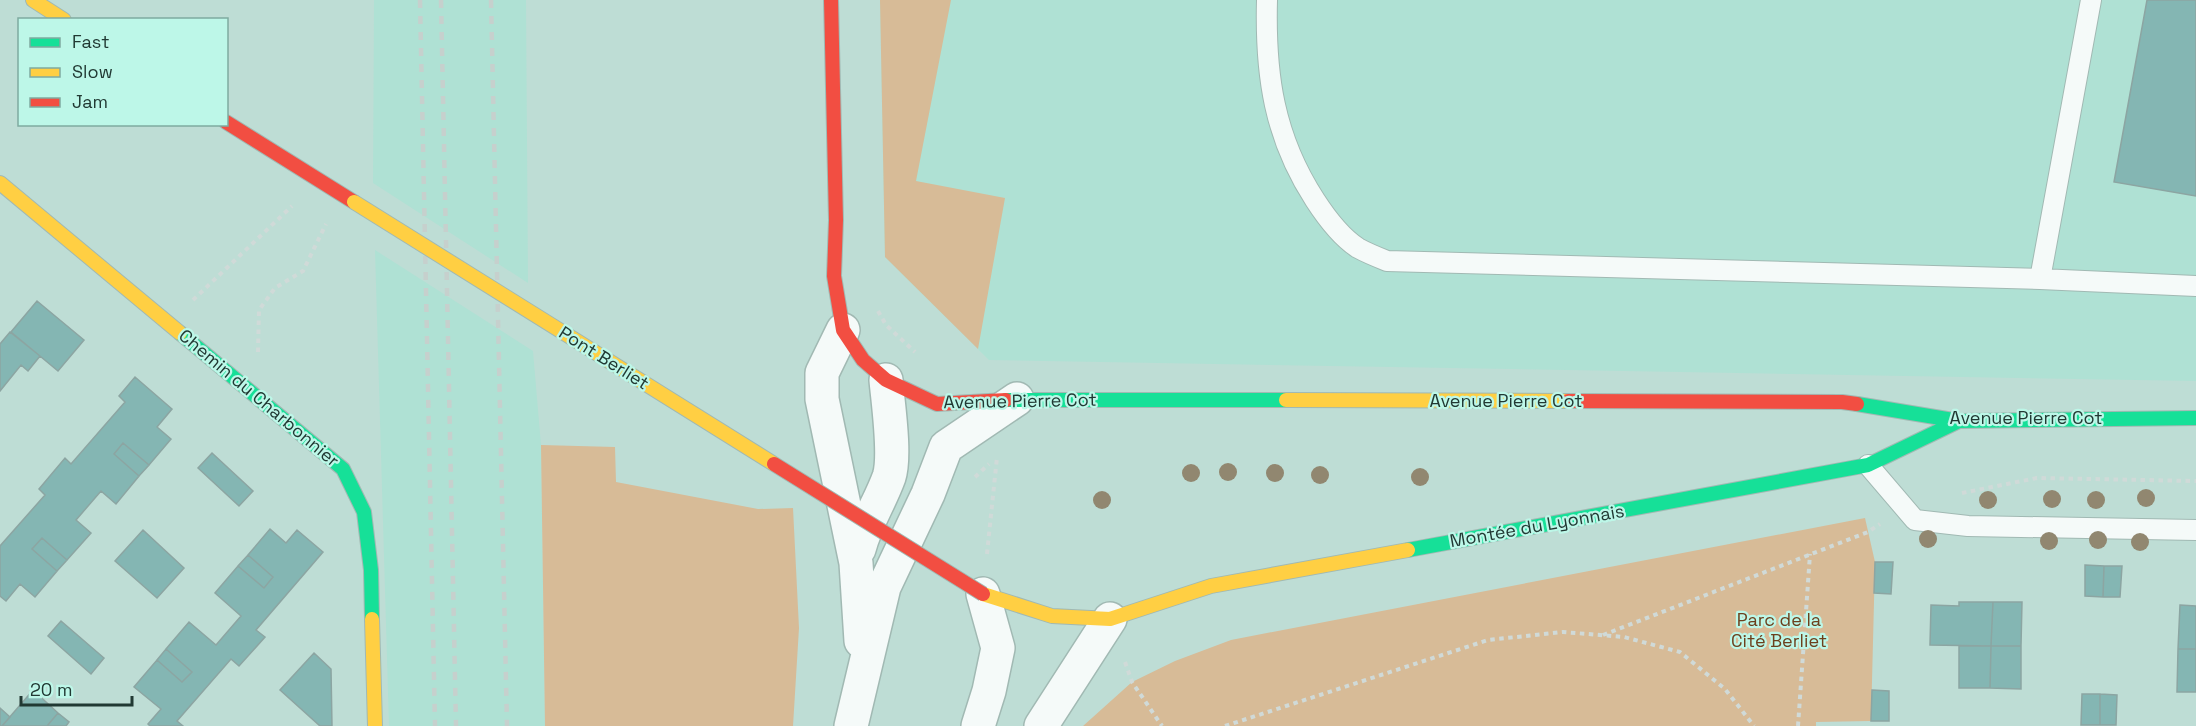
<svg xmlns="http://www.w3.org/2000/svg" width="2196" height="726" viewBox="0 0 2196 726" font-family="'Space Grotesk',sans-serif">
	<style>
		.built { fill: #afe1d4 }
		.green { fill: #d7bb97 }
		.building { fill: #84b6b3; stroke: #8ca5a2; stroke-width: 1.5 }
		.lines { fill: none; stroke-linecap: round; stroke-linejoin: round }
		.lane-casing { stroke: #a1b9b3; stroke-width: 22 }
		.street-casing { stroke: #a1b9b3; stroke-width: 36 }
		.fast-casing { stroke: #a1b9b3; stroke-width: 16 }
		.slow-casing { stroke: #a1b9b3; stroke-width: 16 }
		.jam-casing { stroke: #a1b9b3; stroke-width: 16 }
		.path { stroke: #d0dad8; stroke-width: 4; stroke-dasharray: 4.5 4.5; stroke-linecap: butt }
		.lane { stroke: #f5faf9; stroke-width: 20 }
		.street { stroke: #f5faf9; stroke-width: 33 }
		.fast { stroke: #16e098; stroke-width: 14 }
		.slow { stroke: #ffcf43; stroke-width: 14 }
		.jam { stroke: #f24e42; stroke-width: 14 }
		.rail { stroke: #c6d0cd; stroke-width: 4.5; stroke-dasharray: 8 8; stroke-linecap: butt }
		.slow-bridge-casing { stroke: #a1b9b3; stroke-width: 16; stroke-linecap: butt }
		.jam-bridge-casing { stroke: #a1b9b3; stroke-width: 16; stroke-linecap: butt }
		.slow-bridge { stroke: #ffcf43; stroke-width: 14 }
		.jam-bridge { stroke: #f24e42; stroke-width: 14 }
		.tree { fill: #918770 }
		.labels { text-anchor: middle; stroke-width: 4.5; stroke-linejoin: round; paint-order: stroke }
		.street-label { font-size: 18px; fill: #213933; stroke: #bdf7e8 }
		.park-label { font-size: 18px; fill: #6c401d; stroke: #bdf7e8 }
	</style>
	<rect width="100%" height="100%" fill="#beddd5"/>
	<path class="built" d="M374,0H526L528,283L373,183Z
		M880,0H2196V381L989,360L885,257Z
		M375,250L533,351L541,445L545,726H389Z"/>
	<path class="green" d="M880,0H951L916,181L1005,198L978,349L885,257Z
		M541,445L615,447L616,482L758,509L793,508L799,628L793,726H545Z
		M1865,518L1875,562L1871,721L1816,722V726H1083L1132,682L1175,661L1231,640Z"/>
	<path class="building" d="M2147,0H2196V196L2114,182Z
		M37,301L84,340L58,371L11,332Z
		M10,332L40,356L28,371L21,365L0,391V344Z
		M135,377L172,409L157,427L171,439L149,465L123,443L114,454L139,476L116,504L101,491L76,520L91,533L67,560L42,538L32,549L57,571L35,597L20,584L6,601L0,596V546L45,495L39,489L65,458L71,464L125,402L119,396Z
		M123,443L149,465L139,476L114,454Z
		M212,453L253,491L239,506L198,468Z
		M270,529L286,543L297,530L323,552L256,630L265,637L239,666L231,659L177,721L183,726H150L148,724L161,709L134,687L157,660L182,682L192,672L166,649L189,622L216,645L241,616L215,593L238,566L264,588L273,577L248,555Z
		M143,530L184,568L157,598L115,561Z
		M42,538L67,560L57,571L32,549Z
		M248,555L273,577L264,588L238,566Z
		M1875,562H1893L1891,594L1874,593Z
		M2085,565L2104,566L2103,597L2085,596Z
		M2104,566H2122L2120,597H2103Z
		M1959,602H1993L1991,646L1930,645L1931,605L1959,606Z
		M1993,602H2022L2021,646H1991Z
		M2180,605L2196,606V649H2178Z
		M61,621L104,658L91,674L48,636Z
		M1959,646H1991L1990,688H1959Z
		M1991,646H2021V689L1990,688Z
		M166,649L192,672L182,682L157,660Z
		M2178,649H2196V692H2177Z
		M314,653L331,669L332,726H320L280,690Z
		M33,690L58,713L47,726H2Z
		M1872,690L1889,691V721H1871Z
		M2082,694H2100V725H2081Z
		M2100,694L2117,695L2116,725H2100Z
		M0,708L10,717L2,726H0Z
		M58,713L69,722L66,726H47Z"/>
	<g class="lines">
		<defs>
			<path id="lane" d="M1267,0C1265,75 1274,137 1315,200C1326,217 1341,237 1358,248C1367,253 1377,257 1387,261L2040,279L2196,286
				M2040,279L2091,0
				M1868,465L1915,520L1968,526L2196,530"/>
			<path id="street" d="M843,330L822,373V399L856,563L861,641
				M859,549C866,522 880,502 889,477C896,456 888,403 886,380
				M851,726L884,587L928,494L946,447L1017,399
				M978,726L989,691L998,648L983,594
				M1041,726L1110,619"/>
			<path id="fast" d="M180,333L343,469L364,512L371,570L372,619
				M1006,400H1286
				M1857,404L1959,421L2196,418
				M1408,550L1868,465L1959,421"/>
			<path id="slow" d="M33,0L64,20
				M0,183L180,333
				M1286,400L1568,401
				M983,594L1052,616L1110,619L1211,586L1408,550
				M372,619L375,726"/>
			<path id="jam" d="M831,0L836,220L834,276L843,330L863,360L886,380L937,404L1006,400
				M226,122L354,202
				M1568,401L1842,402L1857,404"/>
		</defs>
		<use href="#lane" class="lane-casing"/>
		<use href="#street" class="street-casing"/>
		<use href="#fast" class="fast-casing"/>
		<use href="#slow" class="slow-casing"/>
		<use href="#jam" class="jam-casing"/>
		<path class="path" d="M193,300L292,206
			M878,311L886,325L915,352
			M258,352L259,310L275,288L303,271L326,224
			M975,477L989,464
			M1962,493L2037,478L2196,481
			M987,554L997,457
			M1603,635L1868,532L1880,524
			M1125,662L1132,682L1162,726
			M1225,726L1488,640L1563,632L1624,637L1680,652L1725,689L1754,726
			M1798,726L1810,554"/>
		<use href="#lane" class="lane"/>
		<use href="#street" class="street"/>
		<use href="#fast" class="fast"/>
		<use href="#slow" class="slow"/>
		<use href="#jam" class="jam"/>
		<path class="rail" d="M420,0L435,726
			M441,0L456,726
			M491,0L507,726"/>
		<defs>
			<path id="slow-bridge" d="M354,202L774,464"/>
			<path id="jam-bridge" d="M774,464L983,594"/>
		</defs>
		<use href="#slow-bridge" class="slow-bridge-casing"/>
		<use href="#jam-bridge" class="jam-bridge-casing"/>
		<use href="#slow-bridge" class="slow-bridge"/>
		<use href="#jam-bridge" class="jam-bridge"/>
	</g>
	<g class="tree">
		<circle cx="1228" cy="472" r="9"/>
		<circle cx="1191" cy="473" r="9"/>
		<circle cx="1275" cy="473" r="9"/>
		<circle cx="1320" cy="475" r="9"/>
		<circle cx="1420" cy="477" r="9"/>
		<circle cx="2146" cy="498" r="9"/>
		<circle cx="2052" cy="499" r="9"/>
		<circle cx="1102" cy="500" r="9"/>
		<circle cx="1988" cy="500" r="9"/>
		<circle cx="2096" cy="500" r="9"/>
		<circle cx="1928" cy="539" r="9"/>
		<circle cx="2098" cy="540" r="9"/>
		<circle cx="2049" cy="541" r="9"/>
		<circle cx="2140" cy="542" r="9"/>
	</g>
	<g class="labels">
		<g class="street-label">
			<text transform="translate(604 358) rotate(32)" y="6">Pont Berliet</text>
			<text transform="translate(259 398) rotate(40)" y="6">Chemin du Charbonnier</text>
			<text transform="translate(1020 401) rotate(-1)" y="6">Avenue Pierre Cot</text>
			<text x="1506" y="407">Avenue Pierre Cot</text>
			<text x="2026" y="424">Avenue Pierre Cot</text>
			<text transform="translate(1537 526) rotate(-10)" y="6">Montée du Lyonnais</text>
		</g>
		<g class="park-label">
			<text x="1779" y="626">Parc de la<tspan x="1779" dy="21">Cité Berliet</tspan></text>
		</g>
	</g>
	<rect x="18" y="18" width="210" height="108" fill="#bdf7e8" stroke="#7faba0" stroke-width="1.5"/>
	<rect x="30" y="38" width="30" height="9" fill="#16e098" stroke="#7faba0" stroke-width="1.5"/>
	<text x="72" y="48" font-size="18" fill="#213933">Fast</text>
	<rect x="30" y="68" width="30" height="9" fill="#ffcf43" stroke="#7faba0" stroke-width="1.5"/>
	<text x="72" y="78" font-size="18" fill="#213933">Slow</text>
	<rect x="30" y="98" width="30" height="9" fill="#f24e42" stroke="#7faba0" stroke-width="1.5"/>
	<text x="72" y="108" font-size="18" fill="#213933">Jam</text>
	<path d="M21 696v9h111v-9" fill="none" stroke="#213933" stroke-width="3"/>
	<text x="30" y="696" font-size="18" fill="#213933" stroke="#bdf7e8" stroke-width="4.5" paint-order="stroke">20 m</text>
</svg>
